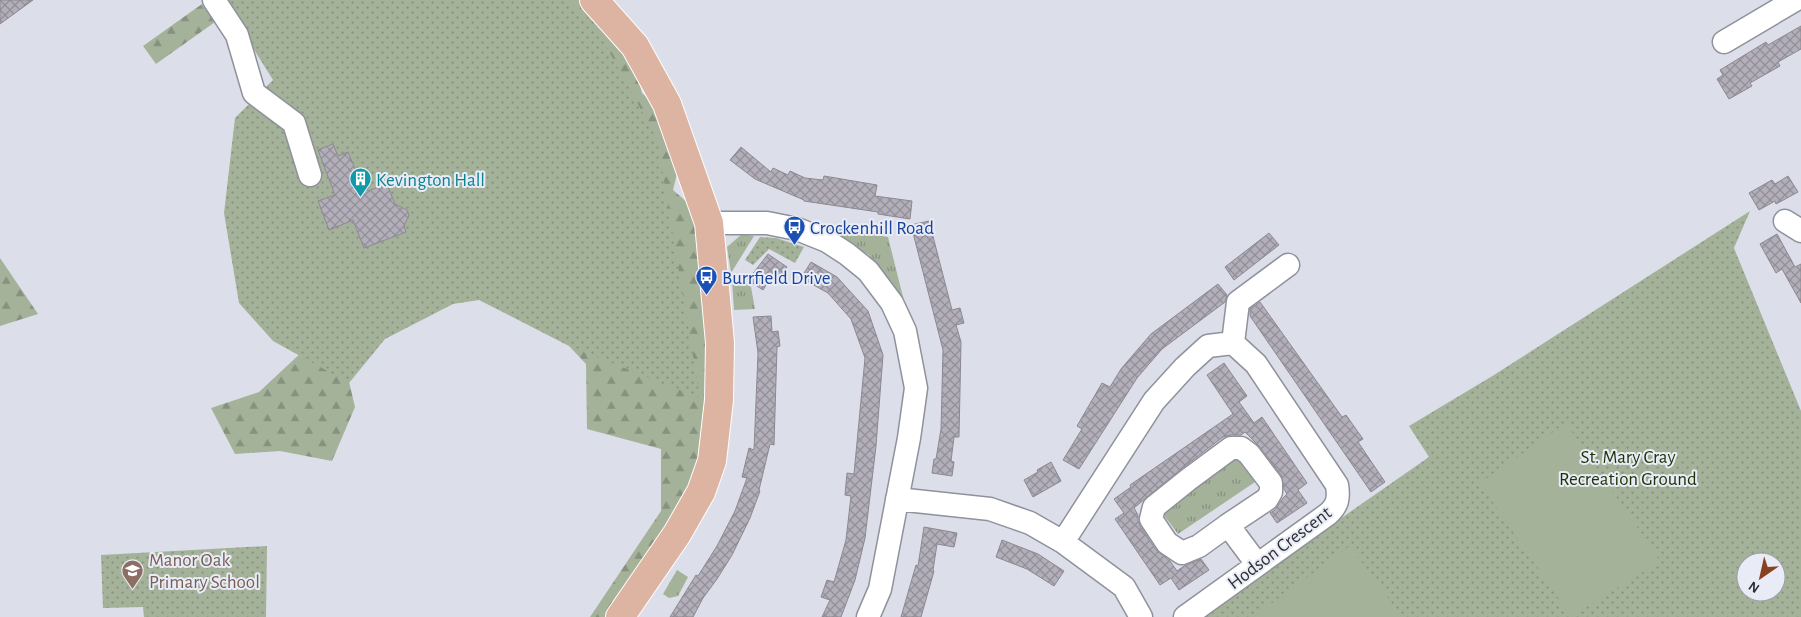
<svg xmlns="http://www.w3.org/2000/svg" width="1801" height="617" viewBox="0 0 1801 617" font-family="'Alegreya Sans',sans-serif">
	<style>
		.grass { fill: url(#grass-tufts) }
		.forest { fill: url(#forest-firs) }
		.park { fill: url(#park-dots); fill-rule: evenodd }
		.pitch { fill: #a4b29a }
		.building { fill: url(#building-cross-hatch); stroke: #8c8892 }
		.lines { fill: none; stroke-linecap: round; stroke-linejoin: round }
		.minor-casing { stroke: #8f919b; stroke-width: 25 }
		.major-casing { stroke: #fff; stroke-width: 30 }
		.minor { stroke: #fff; stroke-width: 22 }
		.major { stroke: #ddb3a1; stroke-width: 28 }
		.labels { text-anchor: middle; stroke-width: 4; stroke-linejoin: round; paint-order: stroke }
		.culture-label { font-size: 19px; fill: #0d838f; stroke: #e9ecf7; text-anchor: start }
		.transit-label { font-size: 19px; fill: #164399; stroke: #e9ecf7; text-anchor: start }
		.park-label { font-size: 19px; fill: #1c3203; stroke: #e9ecf7 }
		.street-label { font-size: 19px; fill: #2e2f33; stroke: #e9ecf7 }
		.education-label { font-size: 19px; fill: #785e54; stroke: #e9ecf7; text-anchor: start }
	</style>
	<defs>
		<pattern id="grass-tufts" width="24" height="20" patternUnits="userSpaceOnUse" patternTransform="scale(1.25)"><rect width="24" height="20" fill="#a4b29a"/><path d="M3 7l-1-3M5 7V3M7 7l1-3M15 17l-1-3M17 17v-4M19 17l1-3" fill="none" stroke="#86917e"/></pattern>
		<pattern id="forest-firs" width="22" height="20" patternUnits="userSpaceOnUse" patternTransform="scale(1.25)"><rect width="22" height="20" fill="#a4b29a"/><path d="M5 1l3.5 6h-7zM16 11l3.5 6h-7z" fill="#86917e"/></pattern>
		<pattern id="park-dots" width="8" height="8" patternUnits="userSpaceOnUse" patternTransform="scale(1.25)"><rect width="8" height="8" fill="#a4b29a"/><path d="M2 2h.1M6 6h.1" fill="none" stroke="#86917e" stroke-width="1.8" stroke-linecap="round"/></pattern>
		<pattern id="building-cross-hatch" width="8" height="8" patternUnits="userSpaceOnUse" patternTransform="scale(1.25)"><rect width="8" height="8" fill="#b3afba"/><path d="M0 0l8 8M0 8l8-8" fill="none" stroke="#928f98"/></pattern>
	</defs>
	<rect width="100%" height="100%" fill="#dcdfea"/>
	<path class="grass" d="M812,224L888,237L906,309L869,255Z
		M742,234L754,236L731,273L727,247Z
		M733,276L751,287L755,309L734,310L732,281Z
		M1241,454L1258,480L1178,534L1160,510Z
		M677,570L688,577L678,596L669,598L663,594Z"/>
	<path class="forest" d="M556,0H588L631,52L642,93L668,118L681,157L673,190L696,210L708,366L705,447L677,516L613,617H590L661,511V449L587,429L586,364L569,346L669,374Z
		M202,4L215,22L156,64L143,46Z
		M0,258L38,314L0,326Z
		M304,350L346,369L355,407L332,461L280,451L235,454L211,408L259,392Z"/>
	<path class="park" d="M223,0H561L592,20L657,139L700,398L569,346L479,300L453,304L385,339L349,383L273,341L239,303L224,213L235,118L273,80ZM333,144L338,156L348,152L355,169L359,168L368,191L387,184L397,209L402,208L407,210L409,215L406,221L402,222L406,232L364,248L353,220L330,229L318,201L335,195L318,150Z
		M1750,211L1734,248L1801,411V617H1199L1429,457L1409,426L1494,375ZM1746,562H1776V592H1746Z
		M760,237L776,238L804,247L795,263L769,249L753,265L745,260Z
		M267,546L266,617H144L143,607L103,608L101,555Z"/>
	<path class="pitch" d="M1566,423L1660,561L1571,617L1480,483Z
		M1350,546L1402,617H1253Z"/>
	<path class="building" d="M0,0H33L0,24Z
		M1801,26V49L1778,62L1780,66L1750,83L1752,86L1729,99L1717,79L1723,75L1720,70L1766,42L1768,45Z
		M333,144L338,156L348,152L355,169L358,168L368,191L387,184L395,204L407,210L409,215L404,226L406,232L364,248L353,220L329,230L318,201L335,195L318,150Z
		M741,147L771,172L773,168L788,175L790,171L805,178L823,180L824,176L877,185L875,196L912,201L910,219L878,214V212L804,201V200L755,179L730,160Z
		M1788,176L1798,192L1776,204L1775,201L1759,210L1749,193L1772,180L1775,184Z
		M929,221L952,310L960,308L964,323L956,325L961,342L959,437H954L951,461L954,462L952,476L932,473L934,459H936L941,429L943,350L911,225Z
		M1269,233L1279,245L1234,280L1225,267Z
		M1777,234L1795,267L1801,264V303L1782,269L1776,273L1760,244Z
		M768,254L787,267L777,281L771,277L763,290L748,280Z
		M811,262L837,277L868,311L883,355L876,446L865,538L855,580L841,617H822L830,600L821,597L827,580L834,582L846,540L851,496L845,495L847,473L854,474L865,358L851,319L828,293L801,278Z
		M1218,284L1227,295L1225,302L1162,349L1137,378L1079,469L1063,460L1082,429L1077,426L1102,383L1110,387L1121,369L1151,334Z
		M1260,302L1342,417L1346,415L1363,439L1358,442L1385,482L1371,492L1250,316V309Z
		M771,316L772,332L778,331L780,346L777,347L774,445L770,444L759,490L760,491L750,518L732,555L717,579L703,598L693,617H670L696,575L698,576L717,546L735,511L747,478L742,477L749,448L754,450L758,353L753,317Z
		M1224,363L1247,396L1239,402L1254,423L1262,417L1307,483L1298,490L1307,503L1277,523L1270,513L1275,510L1283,498L1287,494L1284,489L1281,475L1259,446L1245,432L1241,435H1231L1223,437L1181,469L1134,508L1138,515V521L1140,526L1156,550L1170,561L1177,571L1184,566L1201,559L1209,570L1179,590L1171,578L1160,585L1115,519L1124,513L1114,499L1131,487L1130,485L1233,414L1207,375Z
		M1051,462L1061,481L1033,497L1024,480L1038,472L1037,470Z
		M924,527L957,533L954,547L937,544L933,570L934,571L921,617H901L916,565L918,566Z
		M1002,540L1038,554L1064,571L1054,586L1027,569L996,557Z"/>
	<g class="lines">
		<defs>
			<path id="minor" d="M214,0L237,35L254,93L294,123L310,175
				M1724,42L1795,0
				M1785,221L1801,231
				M709,223H767L797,229L827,241L847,254L868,271L892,303L905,331L916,388L909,438L880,589L868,617
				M1233,343L1238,302L1288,265
				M897,499L990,509L1030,523L1063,542L1124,587L1141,617
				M1228,525L1267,499L1271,492V483L1249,454L1241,448H1231L1189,479L1154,507L1151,519L1167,543L1182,553L1199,546L1228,525L1257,564
				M1063,542L1154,401L1185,367L1208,346L1233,343L1256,364L1337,485C1339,498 1338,505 1328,514L1185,617"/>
			<path id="major" d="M594,0L635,46L667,104L709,223L720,343L719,400L712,461L701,492L677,534L620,617"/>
		</defs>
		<use href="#minor" class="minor-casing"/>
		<use href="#major" class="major-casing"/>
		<use href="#minor" class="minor"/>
		<use href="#major" class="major"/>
	</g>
	<defs>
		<symbol id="building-pin" viewBox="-11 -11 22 30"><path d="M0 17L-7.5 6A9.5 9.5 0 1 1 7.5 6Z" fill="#0f9aa8" stroke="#e9ecf7"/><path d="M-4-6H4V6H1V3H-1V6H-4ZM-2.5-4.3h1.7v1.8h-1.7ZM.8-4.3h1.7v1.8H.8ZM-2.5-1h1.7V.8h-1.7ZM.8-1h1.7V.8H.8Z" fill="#fff"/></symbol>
		<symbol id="bus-pin" viewBox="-11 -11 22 30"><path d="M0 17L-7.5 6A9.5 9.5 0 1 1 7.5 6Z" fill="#1a4fb4" stroke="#e9ecf7"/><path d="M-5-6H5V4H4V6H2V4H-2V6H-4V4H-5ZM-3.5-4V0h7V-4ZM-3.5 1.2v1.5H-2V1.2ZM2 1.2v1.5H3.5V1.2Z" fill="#fff"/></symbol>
		<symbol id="school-pin" viewBox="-11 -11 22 30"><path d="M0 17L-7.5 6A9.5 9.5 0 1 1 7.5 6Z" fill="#8d6e63" stroke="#e9ecf7"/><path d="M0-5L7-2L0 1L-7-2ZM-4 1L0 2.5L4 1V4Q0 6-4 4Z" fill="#fff"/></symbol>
	</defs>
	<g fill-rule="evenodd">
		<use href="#building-pin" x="348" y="166" width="25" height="34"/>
		<use href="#bus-pin" x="782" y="214" width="25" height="34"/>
		<use href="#bus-pin" x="694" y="264" width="25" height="34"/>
		<use href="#school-pin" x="120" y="558" width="25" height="34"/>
	</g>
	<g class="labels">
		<g class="culture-label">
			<text x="376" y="186">Kevington Hall</text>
		</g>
		<g class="transit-label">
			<text x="810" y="234">Crockenhill Road</text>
			<text x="722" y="284">Burrfield Drive</text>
		</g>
		<g class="park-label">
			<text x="1628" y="463">St. Mary Cray<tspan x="1628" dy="22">Recreation Ground</tspan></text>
		</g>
		<g class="street-label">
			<text transform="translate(1279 547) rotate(-37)" y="7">Hodson Crescent</text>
		</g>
		<g class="education-label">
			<text x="149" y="566">Manor Oak<tspan x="149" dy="22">Primary School</tspan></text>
		</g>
	</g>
	<g transform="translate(1761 577) rotate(214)"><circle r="24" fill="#e9ecf7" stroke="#9ea0a9"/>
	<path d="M0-4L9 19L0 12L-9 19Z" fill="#894220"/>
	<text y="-8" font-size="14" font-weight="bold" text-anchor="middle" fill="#2e2f33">N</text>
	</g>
</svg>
